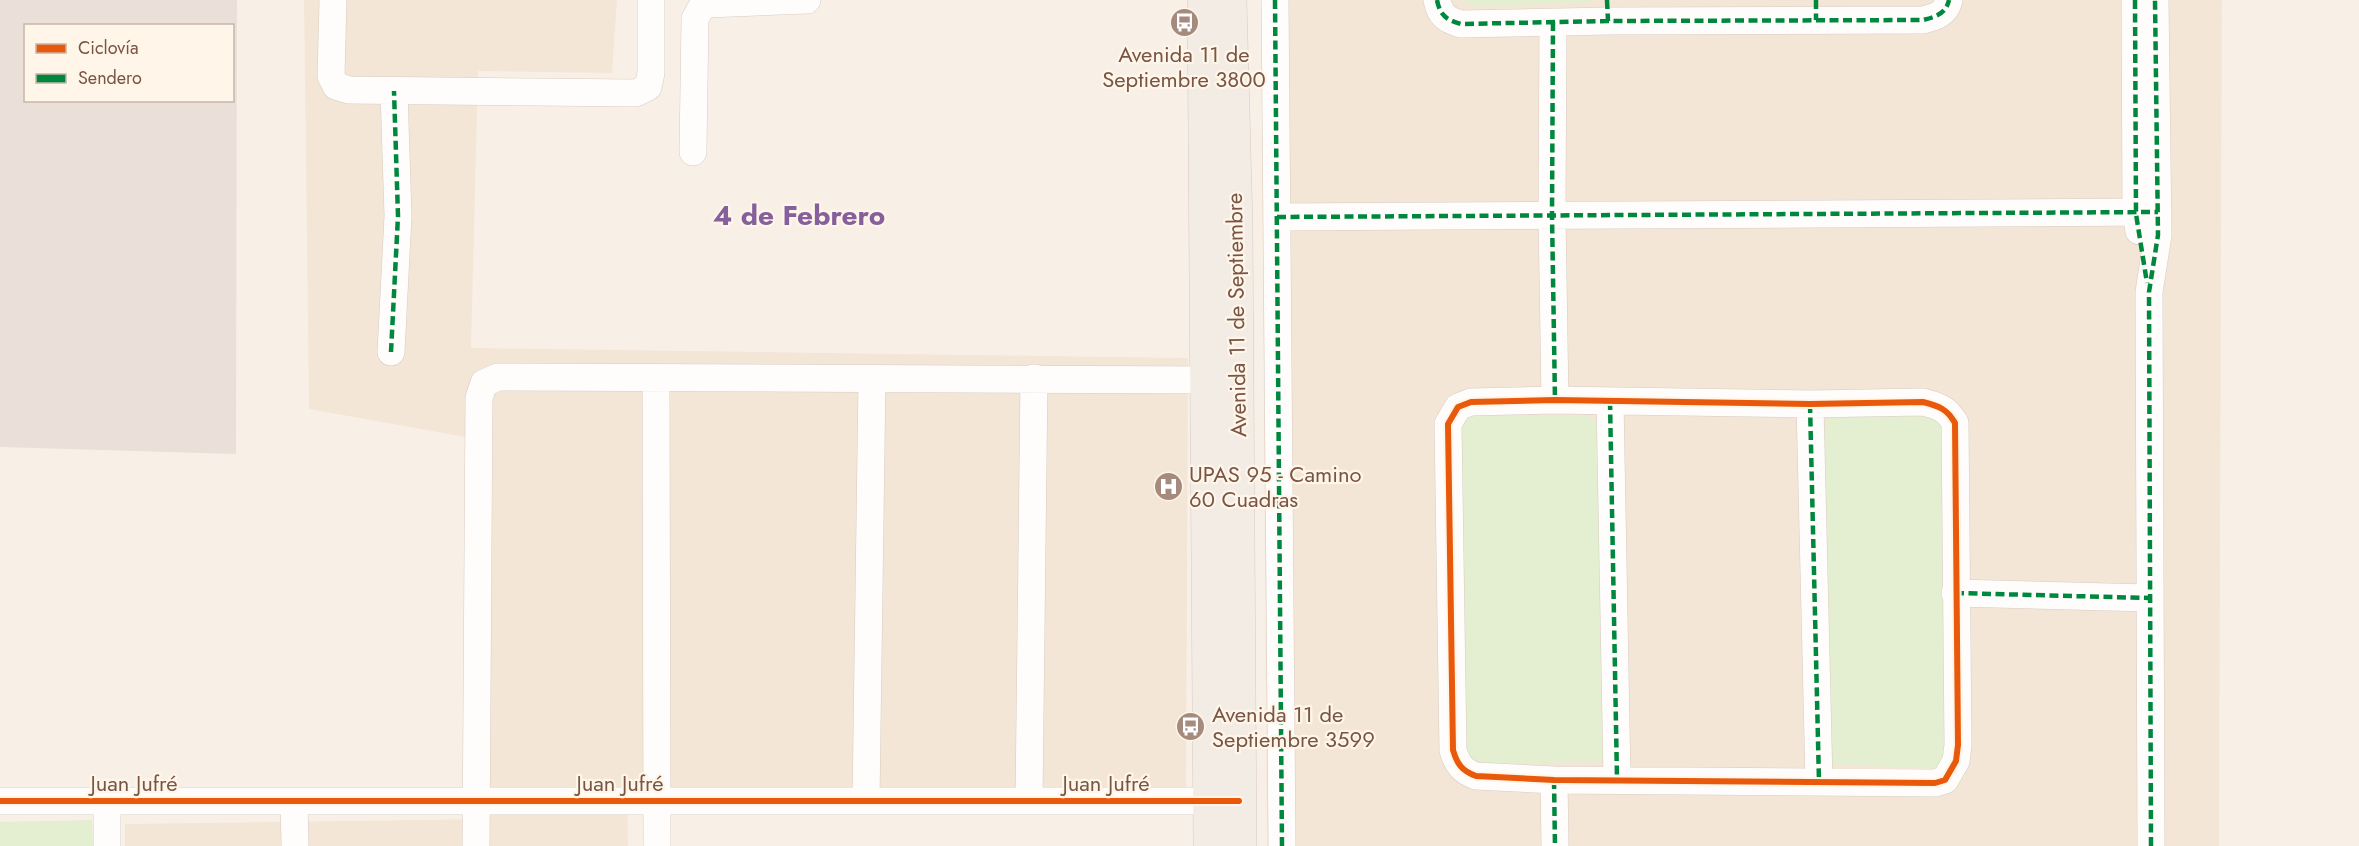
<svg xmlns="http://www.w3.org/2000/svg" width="2359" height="846" viewBox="0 0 2359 846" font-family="Jost,sans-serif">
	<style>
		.residential { fill: #f4e6d6 }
		.industrial { fill: #ebe0d9; fill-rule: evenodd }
		.green { fill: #e4eed0 }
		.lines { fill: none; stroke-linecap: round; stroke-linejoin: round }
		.minor-casing { stroke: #d7cbc2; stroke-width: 28 }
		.major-casing { stroke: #d7cac3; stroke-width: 34 }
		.minor { stroke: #fefdfb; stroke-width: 27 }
		.major { stroke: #f2ece4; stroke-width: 33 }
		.quiet { stroke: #00873e; stroke-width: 4.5; stroke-dasharray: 9 4.5; stroke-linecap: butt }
		.cycleway-casing { stroke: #fff5e9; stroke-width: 10 }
		.cycleway { stroke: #e8590c; stroke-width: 6 }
		.labels { text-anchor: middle; stroke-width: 4.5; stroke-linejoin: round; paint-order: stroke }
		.poi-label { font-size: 22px; fill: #785545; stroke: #fff5e9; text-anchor: start }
		.street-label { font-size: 22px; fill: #785545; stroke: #fff5e9 }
		.district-label { font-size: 28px; font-weight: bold; fill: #85609c; stroke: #fff5e9 }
	</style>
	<rect width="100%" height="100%" fill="#f8f0e7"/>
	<path class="residential" d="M304,0H617L612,73L478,71L471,348L1188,358L1186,789L627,787L628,846H125V824L489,819L493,442L309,409Z
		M1261,0H2222L2219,846H1267Z"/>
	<path class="industrial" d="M0,0H237L236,454L0,447ZM26,26H232V100H26Z"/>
	<path class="green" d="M1460,0H1595V2L1478,7Z
		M1833,410L1927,413L1941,423L1945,756L1937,769L1831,764L1824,426Z
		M1469,414L1588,416L1598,424L1608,761L1476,765L1463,751L1459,428Z
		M92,820L93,846H0V822Z"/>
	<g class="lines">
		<defs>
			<path id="minor" d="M333,0L331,76L336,86L349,90L636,93L648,87L651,73V0
				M1275,0L1282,846
				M1437,0C1440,16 1447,20 1461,24L1608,21L1923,20C1935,17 1946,14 1949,0
				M2135,0L2136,214L2139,231
				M1553,22L1552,215L1555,400
				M693,152L695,19L701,8L708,4L807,0
				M1277,217L2158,212
				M391,352L398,216L394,91
				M656,378L657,846
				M1555,400L1810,404L1923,402C1939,406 1947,409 1955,423L1958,745L1956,761L1945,780L1935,783L1554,780L1476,776C1462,771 1457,764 1453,750L1448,424L1458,407L1471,402Z
				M1610,401L1617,779
				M1810,404L1819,782
				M1955,593L2149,598
				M1554,780L1555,846
				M0,801H1229
				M294,801L295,846
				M866,801L872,379
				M1029,801L1034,378
				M107,846V801
				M476,846L479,398L484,383L498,377L1227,380
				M2151,846L2149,292L2158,235L2155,0"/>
			<path id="major" d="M1204,0L1210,846
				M1230,0L1236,225L1240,846"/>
		</defs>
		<use href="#minor" class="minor-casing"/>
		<use href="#major" class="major-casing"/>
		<use href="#minor" class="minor"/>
		<use href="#major" class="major"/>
		<path class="quiet" d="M1275,0L1282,846
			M1437,0C1440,16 1447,20 1461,24L1608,21L1923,20C1935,17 1946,14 1949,0
			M1607,0L1608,21
			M1816,0V20
			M2135,0L2136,214L2147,283
			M1553,22L1552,215L1555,400
			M1277,217L2158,212
			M391,352L398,216L394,91
			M1610,401L1617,779
			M1810,404L1819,782
			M1955,593L2149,598
			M1554,780L1555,846
			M2151,846L2149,292L2158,235L2155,0"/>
		<defs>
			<path id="cycleway" d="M1555,400L1810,404L1923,402C1939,406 1947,409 1955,423L1958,745L1956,761L1945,780L1935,783L1554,780L1476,776C1462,771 1457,764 1453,750L1448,424L1458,407L1471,402Z
				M0,801H1239"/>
		</defs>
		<use href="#cycleway" class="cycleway-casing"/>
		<use href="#cycleway" class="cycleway"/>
	</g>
	<defs>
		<symbol id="bus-disc" viewBox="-11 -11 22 22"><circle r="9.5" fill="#a58b7e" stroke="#fff5e9"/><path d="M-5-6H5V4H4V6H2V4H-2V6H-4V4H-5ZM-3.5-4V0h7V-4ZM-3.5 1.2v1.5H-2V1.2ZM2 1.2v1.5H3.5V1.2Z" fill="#fff"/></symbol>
		<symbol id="hospital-disc" viewBox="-11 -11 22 22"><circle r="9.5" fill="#a58b7e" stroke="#fff5e9"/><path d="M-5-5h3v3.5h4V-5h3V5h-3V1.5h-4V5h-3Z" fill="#fff"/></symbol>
	</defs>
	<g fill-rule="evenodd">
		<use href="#bus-disc" x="1168" y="6" width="33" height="33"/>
		<use href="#hospital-disc" x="1152" y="470" width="33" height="33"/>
		<use href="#bus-disc" x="1174" y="710" width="33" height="33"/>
	</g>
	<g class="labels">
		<g class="poi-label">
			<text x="1184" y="62" text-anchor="middle">Avenida 11 de<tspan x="1184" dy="25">Septiembre 3800</tspan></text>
			<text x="1189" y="482">UPAS 95 - Camino<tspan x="1189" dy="25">60 Cuadras</tspan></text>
			<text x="1212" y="722">Avenida 11 de<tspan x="1212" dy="25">Septiembre 3599</tspan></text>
		</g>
		<g class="street-label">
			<text transform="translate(1236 315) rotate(-91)" y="8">Avenida 11 de Septiembre</text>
			<text x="134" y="791">Juan Jufré</text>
			<text x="620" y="791">Juan Jufré</text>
			<text x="1106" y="791">Juan Jufré</text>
		</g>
		<g class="district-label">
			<text x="799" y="225">4 de Febrero</text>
		</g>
	</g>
	<rect x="24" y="24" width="210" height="78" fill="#fff5e9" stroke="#c9b5a7" stroke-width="1.5"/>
	<rect x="36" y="44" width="30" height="9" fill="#e8590c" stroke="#c9b5a7" stroke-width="1.5"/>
	<text x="78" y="54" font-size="18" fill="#785545">Ciclovía</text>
	<rect x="36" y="74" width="30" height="9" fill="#00873e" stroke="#c9b5a7" stroke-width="1.5"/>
	<text x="78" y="84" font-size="18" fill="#785545">Sendero</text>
</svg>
